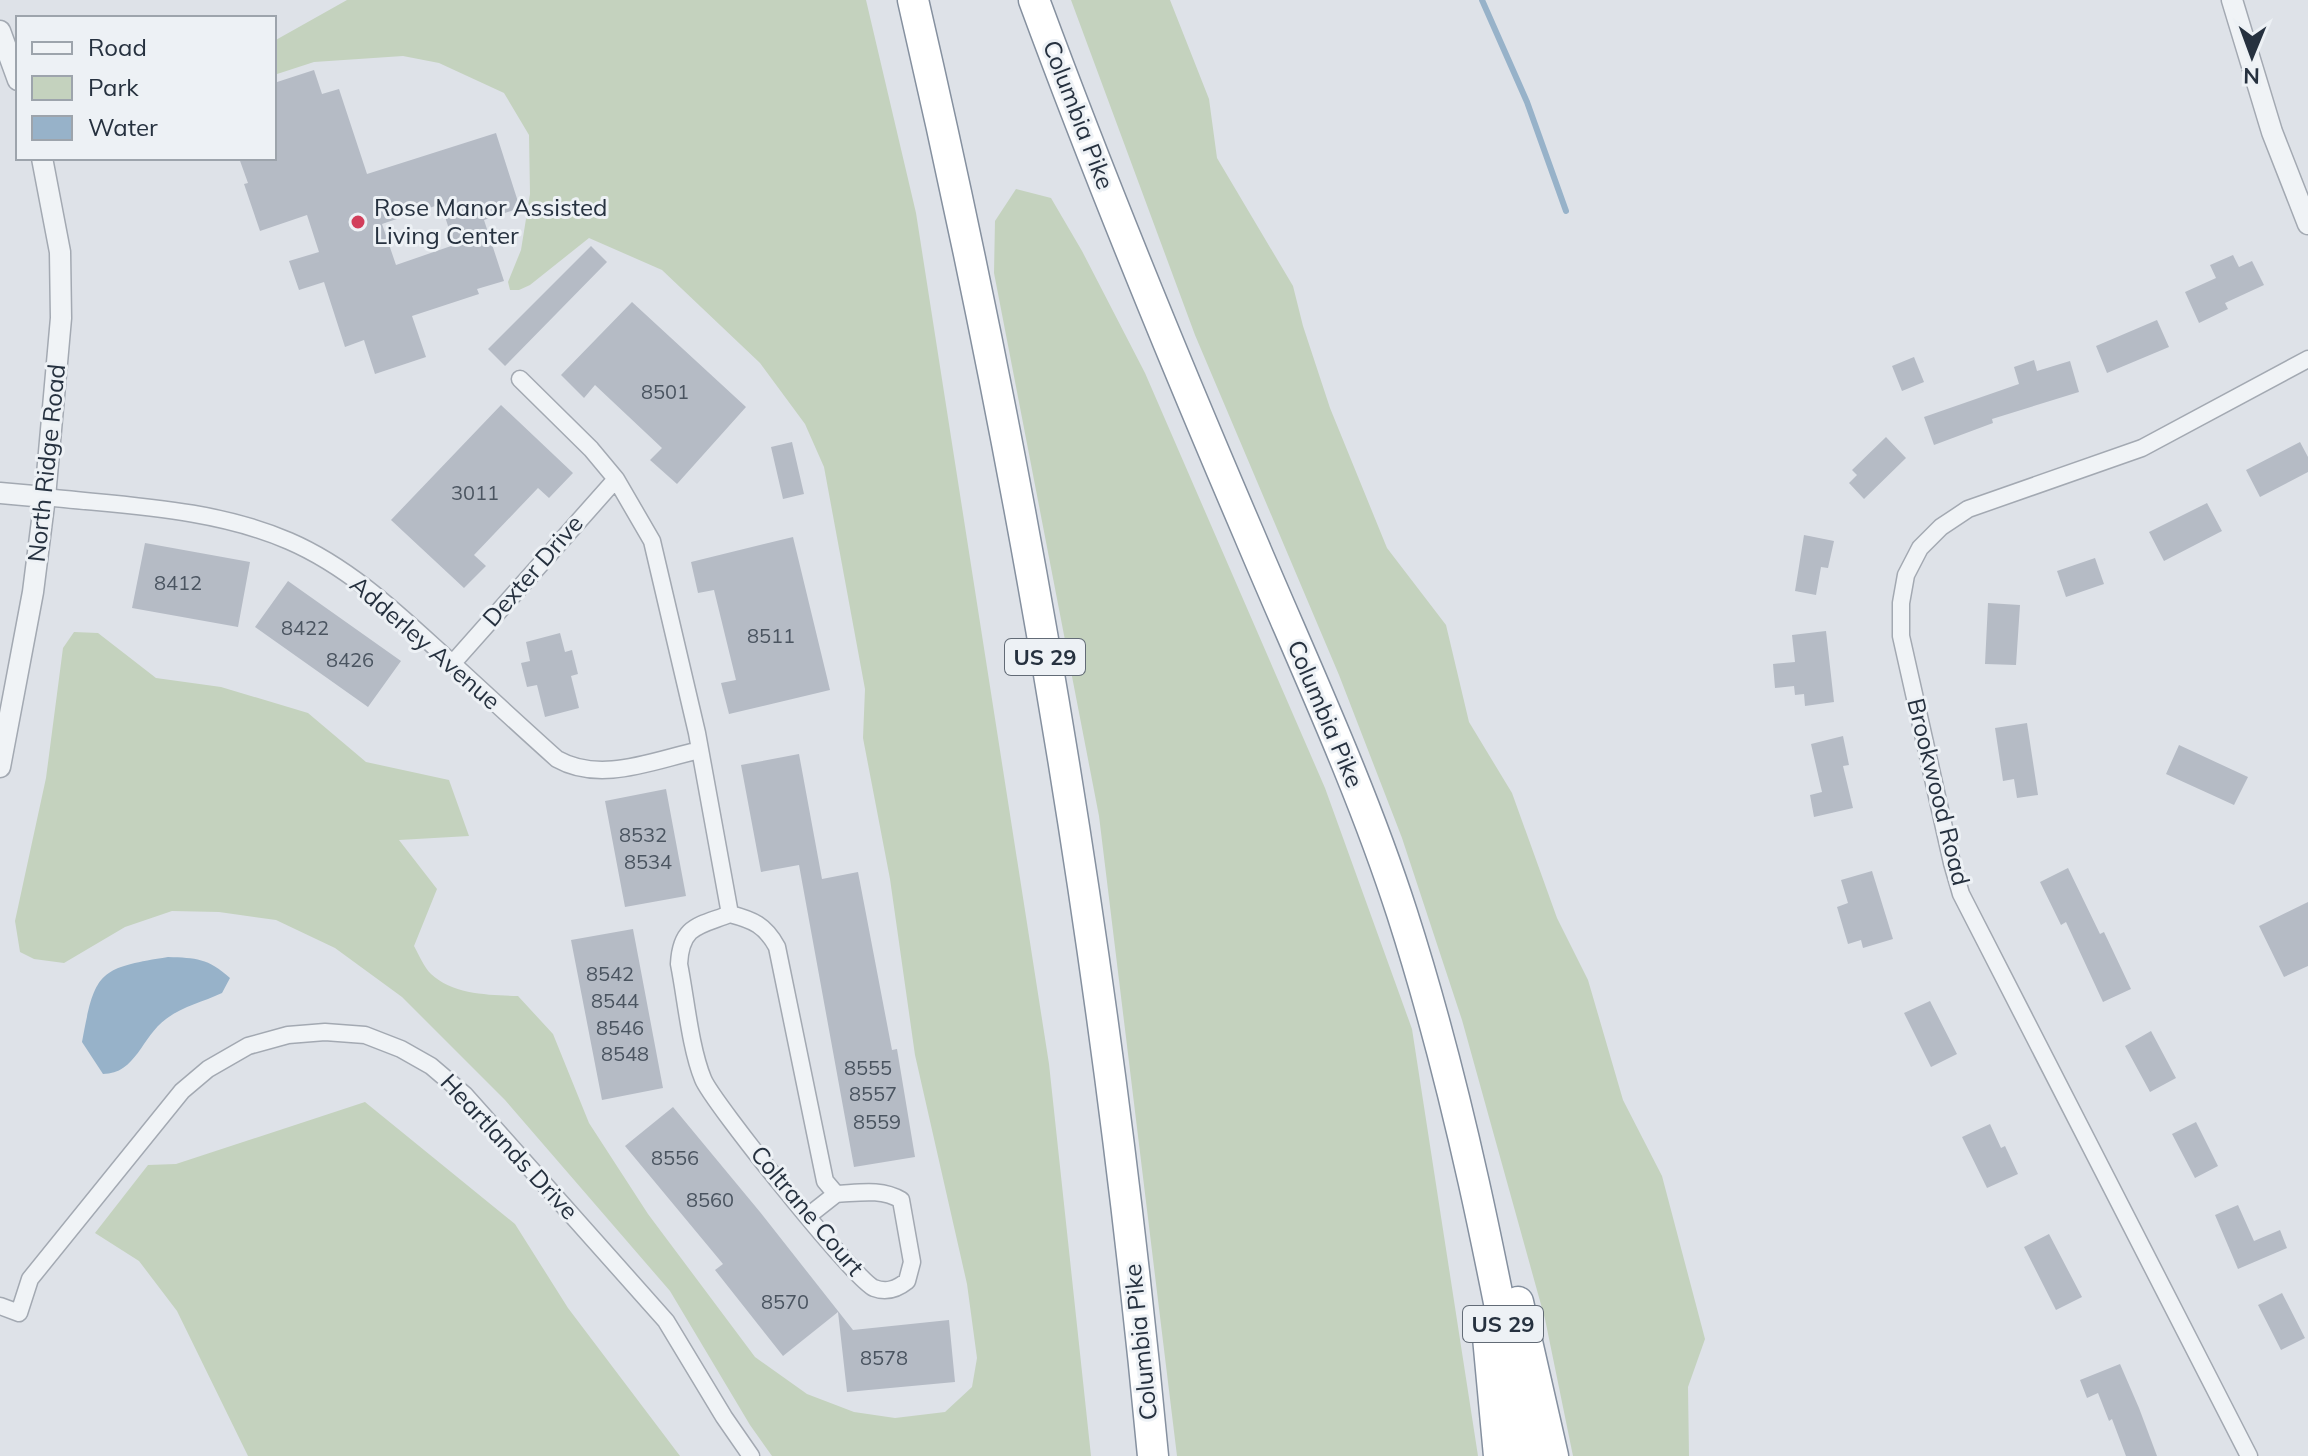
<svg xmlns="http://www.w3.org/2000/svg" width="2308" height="1456" viewBox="0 0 2308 1456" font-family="Mulish,sans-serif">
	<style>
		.green { fill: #c4d2be }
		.water { fill: #97b2c9 }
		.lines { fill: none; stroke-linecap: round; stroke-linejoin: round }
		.stream { stroke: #97b2c9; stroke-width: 6 }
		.building { fill: #b5bbc5; fill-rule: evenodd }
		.minor-casing { stroke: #a3a9b2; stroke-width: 19 }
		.tertiary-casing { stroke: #a3a9b2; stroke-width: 23 }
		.motorway-casing { stroke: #85909f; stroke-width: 33 }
		.minor { stroke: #f0f3f6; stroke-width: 16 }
		.tertiary { stroke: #f0f3f6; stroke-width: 20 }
		.motorway { stroke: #fff; stroke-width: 30 }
		.poi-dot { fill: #d23e5b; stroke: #edf1f5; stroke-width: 3 }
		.labels { text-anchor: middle; stroke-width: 6; stroke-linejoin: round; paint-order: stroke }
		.number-label { font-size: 20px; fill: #4a5460 }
		.shield { fill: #edf1f5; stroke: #626b76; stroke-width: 2 }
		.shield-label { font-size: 22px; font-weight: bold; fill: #26313f }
		.street-label { font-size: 24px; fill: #26313f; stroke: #edf1f5 }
		.poi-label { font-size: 24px; fill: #26313f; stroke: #edf1f5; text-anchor: start }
	</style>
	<rect width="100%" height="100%" fill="#dee2e8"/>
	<path class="green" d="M347,0H866L916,213L1049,1064L1091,1456H772L750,1425L670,1291L505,1100L402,997L335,948L276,920L219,912L172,911L125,927L64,963L34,959L20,952L15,921L46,778L63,648L74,632L98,633L156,678L221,687L308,713L366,762L449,780L469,836L399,840L437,889L414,946C419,955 424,967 431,974C453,995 490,995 518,996L553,1034L589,1123L648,1214L755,1357L807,1394L854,1412L895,1418L945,1412L972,1387L977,1358L967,1284L915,1055L890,879L863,738L865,689L824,467L805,424L760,363L662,270L589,238L530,285L519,290H510L508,282L521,250L530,194L529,135L504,93L439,63L403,56L314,62L274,75V41Z
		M1071,0H1170L1209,99L1217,158L1293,286L1303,326L1330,408L1387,548L1446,625L1469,722L1512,793L1557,918L1588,980L1623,1100L1662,1176L1705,1339L1688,1387L1689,1456H1573L1545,1319L1462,1020L1402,838L1339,675L1195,335Z
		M1016,189L1051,198L1082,251L1145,373L1325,788L1412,1029L1478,1456H1177L1099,816L994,273L995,221Z
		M365,1102L515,1224L568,1308L680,1456H248L177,1311L139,1261L95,1233L148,1165L176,1164Z"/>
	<path class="water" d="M168,957C196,958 208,958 230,978L222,993C203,1002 183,1006 166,1019C142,1036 136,1074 103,1074L82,1042C95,972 98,968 168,957Z"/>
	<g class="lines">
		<path class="stream" d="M1482,0L1527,102L1566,211"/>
	</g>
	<path class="building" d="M314,70L322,94L339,89L367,174L496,133L520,208L484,220L504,281L477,289L479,294L412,316L426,357L375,374L364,340L345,347L324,282L299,290L289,261L319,252L307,215L260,231L244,184L248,183L239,158H274V83ZM441,204L454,245L396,265L382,224Z
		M591,246L607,262L505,366L488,349Z
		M2233,255L2239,267L2252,261L2264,285L2225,303L2228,309L2199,323L2185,292L2216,278L2210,265Z
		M632,302L746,407L677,484L650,460L662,448L595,385L584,398L561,375Z
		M2157,320L2169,347L2107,373L2096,346Z
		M1914,357L1924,382L1902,391L1892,366Z
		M2034,360L2037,371L2070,361L2079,392L1992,419L1993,423L1934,445L1924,417L2019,384L2014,367Z
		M501,405L573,473L549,498L538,488L474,555L486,566L464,588L391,520Z
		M1886,437L1906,458L1864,499L1849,483L1857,475L1852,470Z
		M792,442L804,494L783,499L771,447Z
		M2300,442L2308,457V472L2260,497L2246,470Z
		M2207,503L2222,531L2164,561L2149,532Z
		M1804,535L1834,541L1828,568L1821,567L1816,595L1795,591Z
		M793,537L830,690L729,714L721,683L736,680L714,590L698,593L691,562Z
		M145,543L250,562L238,627L132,608Z
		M2095,558L2104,584L2066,597L2057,571Z
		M288,581L401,661L368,707L255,627Z
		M1988,603L2020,605L2016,665L1985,664Z
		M1826,631L1834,702L1805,706L1804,694L1795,695L1794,686L1775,688L1773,664L1795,662L1792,635Z
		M560,633L565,652L572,650L578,674L571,676L579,708L545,717L537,685L527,687L521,663L530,661L526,642Z
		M2027,723L2038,795L2017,798L2014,779L2003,781L1995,728Z
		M1843,736L1849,765L1843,766L1853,808L1814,817L1810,795L1822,792L1811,744Z
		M2179,745L2248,777L2234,805L2166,774Z
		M799,754L822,879L858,872L892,1050L897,1049L915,1157L854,1167L799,865L761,872L741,765Z
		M666,789L686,896L625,907L605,801Z
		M2068,868L2100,934L2104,932L2131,989L2103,1002L2066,922L2061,925L2040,882Z
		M1872,871L1893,939L1863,948L1861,940L1848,944L1837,907L1848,903L1841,880Z
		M2308,902V966L2284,977L2259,926Z
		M633,929L663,1088L602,1100L571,940Z
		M1930,1001L1957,1054L1931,1067L1904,1013Z
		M2151,1031L2176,1078L2150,1092L2125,1046Z
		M673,1107L760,1212L853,1330L949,1320L955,1382L847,1392L838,1312L783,1356L715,1270L723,1264L625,1146Z
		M2196,1122L2218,1166L2195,1178L2172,1134Z
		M1990,1124L2001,1148L2005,1146L2018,1174L1987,1188L1962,1137Z
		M2238,1205L2254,1241L2280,1230L2287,1248L2238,1269L2215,1215Z
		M2049,1234L2082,1297L2056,1310L2024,1247Z
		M2282,1293L2305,1338L2281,1350L2258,1305Z
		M2120,1364L2139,1408L2157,1456H2126L2112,1419L2109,1421L2098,1393L2087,1398L2080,1380Z"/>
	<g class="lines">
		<defs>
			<path id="minor" d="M520,379L591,449L616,479L652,541L697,733L730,914C753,920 765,925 777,947L825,1181L836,1194C858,1193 881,1188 901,1200L912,1262L907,1281C897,1289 887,1293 874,1288C855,1280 712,1102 703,1079C690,1047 686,999 679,964C681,925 699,926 730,914
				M45,497C126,506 213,508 289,541C347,566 394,610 440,652C479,688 518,724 557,759C601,784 654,760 700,750
				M452,664L616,479
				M808,1216L836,1194
				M0,1306L19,1313L30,1279L182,1091L208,1069L248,1046L288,1035L325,1032L365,1035L401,1049L431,1066L465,1095L666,1321L724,1417L751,1456
				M2249,1456L1961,894L1952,863L1901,636V603L1906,575L1920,548L1941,527L1968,509L2142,448L2308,359"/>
			<path id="tertiary" d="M2232,0L2272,132L2308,224
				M0,31L18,80
				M0,493L45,497
				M0,767L33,592L45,497L61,318L60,252L42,158"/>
			<path id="motorway" d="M913,0C1024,479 1107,966 1153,1456
				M1034,0C1100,179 1173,357 1248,532C1301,658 1360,783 1402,913C1459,1090 1494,1273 1529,1456
				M1518,1302L1553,1456
				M1488,1337L1499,1456"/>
		</defs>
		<use href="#minor" class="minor-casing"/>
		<use href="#tertiary" class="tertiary-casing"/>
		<use href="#motorway" class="motorway-casing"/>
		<use href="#minor" class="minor"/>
		<use href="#tertiary" class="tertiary"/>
		<use href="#motorway" class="motorway"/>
	</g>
	<circle class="poi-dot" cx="358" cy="222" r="8"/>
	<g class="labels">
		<g class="number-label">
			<text x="665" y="399">8501</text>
			<text x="475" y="500">3011</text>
			<text x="178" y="590">8412</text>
			<text x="305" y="635">8422</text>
			<text x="771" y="643">8511</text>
			<text x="350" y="667">8426</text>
			<text x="643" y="842">8532</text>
			<text x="648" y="869">8534</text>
			<text x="610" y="981">8542</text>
			<text x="615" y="1008">8544</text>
			<text x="620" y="1035">8546</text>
			<text x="625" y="1061">8548</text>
			<text x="868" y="1075">8555</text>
			<text x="873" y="1101">8557</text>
			<text x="877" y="1129">8559</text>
			<text x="675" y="1165">8556</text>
			<text x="710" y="1207">8560</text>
			<text x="785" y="1309">8570</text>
			<text x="884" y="1365">8578</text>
		</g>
		<g class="shield">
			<rect x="1005" y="639" width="80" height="36" rx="6"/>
			<rect x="1463" y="1306" width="80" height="36" rx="6"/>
		</g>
		<g class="shield-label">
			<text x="1045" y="665">US 29</text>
			<text x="1503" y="1332">US 29</text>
		</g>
		<g class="street-label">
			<text transform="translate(1078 115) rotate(69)" y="8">Columbia Pike</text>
			<text transform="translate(47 463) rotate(-84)" y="8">North Ridge Road</text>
			<text transform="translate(533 571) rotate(-49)" y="8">Dexter Drive</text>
			<text transform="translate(425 643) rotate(41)" y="8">Adderley Avenue</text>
			<text transform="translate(1325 714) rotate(67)" y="8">Columbia Pike</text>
			<text transform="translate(1938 792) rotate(76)" y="8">Brookwood Road</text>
			<text transform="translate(509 1147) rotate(47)" y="8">Heartlands Drive</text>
			<text transform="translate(807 1211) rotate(50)" y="8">Coltrane Court</text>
			<text transform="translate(1141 1342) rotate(-96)" y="8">Columbia Pike</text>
		</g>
		<g class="poi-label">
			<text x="374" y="216">Rose Manor Assisted<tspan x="374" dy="28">Living Center</tspan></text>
		</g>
	</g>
	<rect x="16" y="16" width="260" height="144" fill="#edf1f5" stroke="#9da4ac" stroke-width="2"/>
	<rect x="32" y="42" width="40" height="12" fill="#f0f3f6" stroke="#9da4ac" stroke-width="2"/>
	<text x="88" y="56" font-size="24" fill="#26313f">Road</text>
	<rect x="32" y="76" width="40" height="24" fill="#c4d2be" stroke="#9da4ac" stroke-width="2"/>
	<text x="88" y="96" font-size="24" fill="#26313f">Park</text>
	<rect x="32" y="116" width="40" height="24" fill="#97b2c9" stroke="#9da4ac" stroke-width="2"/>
	<text x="88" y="136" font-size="24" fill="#26313f">Water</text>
	<g transform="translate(2252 56) rotate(181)" stroke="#edf1f5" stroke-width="6" paint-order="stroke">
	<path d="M0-6L14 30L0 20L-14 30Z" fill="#26313f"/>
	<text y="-12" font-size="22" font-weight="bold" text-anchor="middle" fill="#26313f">N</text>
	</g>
</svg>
